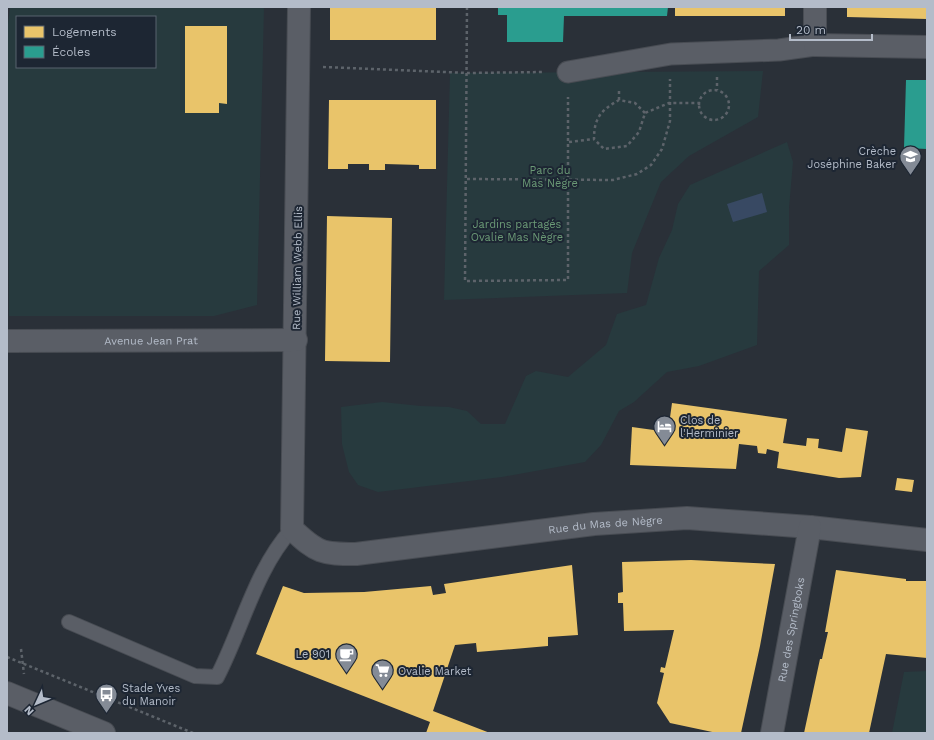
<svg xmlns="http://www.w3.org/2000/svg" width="934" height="740" viewBox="0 0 934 740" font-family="'Work Sans',sans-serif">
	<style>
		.green { fill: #273a3e; fill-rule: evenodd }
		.water { fill: #384963 }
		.homes { fill: #e9c46a }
		.schools { fill: #2a9d8f }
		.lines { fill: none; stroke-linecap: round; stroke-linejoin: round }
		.service-casing { stroke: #484c53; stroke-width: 16 }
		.pedestrian-casing { stroke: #484c53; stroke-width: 23 }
		.minor-casing { stroke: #484c53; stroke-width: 24 }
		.path { stroke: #5d636a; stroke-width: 2.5; stroke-dasharray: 3 3; stroke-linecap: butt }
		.service { stroke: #5a5e66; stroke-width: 14 }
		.pedestrian { stroke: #5a5e66; stroke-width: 21 }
		.minor { stroke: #5a5e66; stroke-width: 22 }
		.labels { text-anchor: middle; stroke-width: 4; stroke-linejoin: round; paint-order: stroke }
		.poi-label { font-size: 11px; fill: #b4bcc9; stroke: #1d2633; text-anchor: start }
		.park-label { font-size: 11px; fill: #6b9a76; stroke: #1d2633 }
		.street-label { font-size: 11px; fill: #b4bcc9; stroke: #1d2633 }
	</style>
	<rect width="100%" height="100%" fill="#2a3038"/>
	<path class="green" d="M10,7H264L257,305L214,316H9L7,32ZM17,17H155V67H17Z
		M763,71L758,117L689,156L661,182L632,253L627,293L444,300L450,73Z
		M787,142L793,162L789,208V245L759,271L757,345L699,366L667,372L634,402L619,411L601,445L585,462L502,477L378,492L358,485L349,472L342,444L341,407L382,402L421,406L449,407L467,411L481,424H505L526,376L536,371L568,377L606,345L617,314L646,305L659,258L672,230L678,204L690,185Z
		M927,671V733H892L904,672Z"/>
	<path class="water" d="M762,193L767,212L733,222L727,204Z"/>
	<path class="homes" d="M330,7H436V40H330Z
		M675,7H785V16H675Z
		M847,7H927V19L847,17Z
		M185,26H227V104L219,103V113H185Z
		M329,100H436V169H419V165L385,164V170H369V164H348V169H328Z
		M327,216L392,218L390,362L325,361Z
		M672,403L787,419L783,443L806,446L807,438L819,439L818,448L842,452L846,428L868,431L861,477L839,478L777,468L779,452L767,449L766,454L758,453L757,446L739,444L736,469L630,465L632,427L668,432Z
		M897,478L914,480L912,492L895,490Z
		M691,560L775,564L760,646L741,733H717L670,723L657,703L664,673L660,672L661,667L665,668L674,630L624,631L623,603H618V593L623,592L622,562Z
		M572,565L578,635L548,637V646L477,652L476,643L455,645L433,711L490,733H426L430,722L256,654L283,586L304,593L364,592L431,586L433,595L446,593L444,584Z
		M836,570L906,579V581H927V658L886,654L869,733H804L820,659H822L825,645L828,632H825Z"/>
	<path class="schools" d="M498,7H668L667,16H564L563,42H507V15H498Z
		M906,80H927V149L904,148Z"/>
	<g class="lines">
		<defs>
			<path id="service" d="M69,622L195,676L217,677C242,629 255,570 292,529"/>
			<path id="pedestrian" d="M568,72L671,54L779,50L815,45"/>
			<g id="minor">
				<path id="s1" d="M299,7L292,529C317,553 322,554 356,554L594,524L687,518L810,527L927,540"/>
				<path d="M815,7V45L927,47"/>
				<path id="s2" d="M7,341L296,340"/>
				<path d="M7,693L104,733"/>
				<path id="s3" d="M772,733L810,527"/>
			</g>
		</defs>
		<use href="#service" class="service-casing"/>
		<use href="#pedestrian" class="pedestrian-casing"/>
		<use href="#minor" class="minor-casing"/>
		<path class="path" d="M467,7L465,281L568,280V97
			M323,67L468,73L544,72
			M717,77V90
			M699 105a15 15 0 1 1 30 0a15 15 0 1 1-30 0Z
			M619,100V88
			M645,113L635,103L619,100C601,110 594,118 594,139L604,149L627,146L639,132L645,113L669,103H700
			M569,142L594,139
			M467,179L613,180L637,174L651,165L662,149L670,121V79
			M21,649L24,674
			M7,657L193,733"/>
		<use href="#service" class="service"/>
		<use href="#pedestrian" class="pedestrian"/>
		<use href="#minor" class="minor"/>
	</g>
	<defs>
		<symbol id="school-pin" viewBox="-11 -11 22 30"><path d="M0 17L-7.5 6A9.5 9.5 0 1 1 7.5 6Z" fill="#848b96" stroke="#1d2633"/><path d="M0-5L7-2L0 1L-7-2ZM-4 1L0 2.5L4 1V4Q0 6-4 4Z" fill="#fff"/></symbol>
		<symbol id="hotel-pin" viewBox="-11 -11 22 30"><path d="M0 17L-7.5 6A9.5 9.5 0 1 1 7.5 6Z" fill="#848b96" stroke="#1d2633"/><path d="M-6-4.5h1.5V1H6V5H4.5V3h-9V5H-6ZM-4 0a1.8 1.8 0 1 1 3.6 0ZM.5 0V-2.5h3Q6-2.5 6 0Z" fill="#fff"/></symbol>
		<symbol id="cafe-pin" viewBox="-11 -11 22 30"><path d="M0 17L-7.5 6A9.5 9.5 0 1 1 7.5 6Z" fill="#848b96" stroke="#1d2633"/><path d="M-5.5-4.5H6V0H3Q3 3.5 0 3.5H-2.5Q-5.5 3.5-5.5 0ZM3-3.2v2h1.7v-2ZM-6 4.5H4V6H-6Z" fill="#fff"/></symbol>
		<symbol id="supermarket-pin" viewBox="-11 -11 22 30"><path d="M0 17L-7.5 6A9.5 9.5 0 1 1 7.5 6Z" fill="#848b96" stroke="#1d2633"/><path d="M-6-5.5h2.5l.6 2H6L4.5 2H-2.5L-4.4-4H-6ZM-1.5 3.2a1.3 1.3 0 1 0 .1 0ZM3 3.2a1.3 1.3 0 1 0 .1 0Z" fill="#fff"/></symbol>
		<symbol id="bus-pin" viewBox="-11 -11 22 30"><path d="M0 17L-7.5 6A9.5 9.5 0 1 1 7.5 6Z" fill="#848b96" stroke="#1d2633"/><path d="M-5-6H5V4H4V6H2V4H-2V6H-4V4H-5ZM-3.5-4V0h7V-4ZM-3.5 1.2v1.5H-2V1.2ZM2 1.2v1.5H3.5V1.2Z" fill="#fff"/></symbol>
	</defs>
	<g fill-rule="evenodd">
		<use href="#school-pin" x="898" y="144" width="25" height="34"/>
		<use href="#hotel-pin" x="652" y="414" width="25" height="34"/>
		<use href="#cafe-pin" x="334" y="642" width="25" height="34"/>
		<use href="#supermarket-pin" x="370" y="658" width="25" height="34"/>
		<use href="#bus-pin" x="94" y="682" width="25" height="34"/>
	</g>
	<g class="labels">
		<g class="poi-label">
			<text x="896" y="155" text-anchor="end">Crèche<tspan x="896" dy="13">Joséphine Baker</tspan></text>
			<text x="680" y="424">Clos de<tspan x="680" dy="13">l'Herminier</tspan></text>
			<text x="330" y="658" text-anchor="end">Le 901</text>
			<text x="398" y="675">Ovalie Market</text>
			<text x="122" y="692">Stade Yves<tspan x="122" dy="13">du Manoir</tspan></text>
		</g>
		<g class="park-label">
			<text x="550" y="174">Parc du<tspan x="550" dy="13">Mas Nègre</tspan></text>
			<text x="517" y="228">Jardins partagés<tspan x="517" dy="13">Ovalie Mas Nègre</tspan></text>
		</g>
		<g class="street-label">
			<text transform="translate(297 268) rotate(-89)" y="4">Rue William Webb Ellis</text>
			<text dy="4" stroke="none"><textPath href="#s2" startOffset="144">Avenue Jean Prat</textPath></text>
			<text dy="4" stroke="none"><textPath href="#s1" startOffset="845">Rue du Mas de Nègre</textPath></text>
			<text dy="4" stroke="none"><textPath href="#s3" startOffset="105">Rue des Springboks</textPath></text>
		</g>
	</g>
	<rect width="934" height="740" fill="none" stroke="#b4bcc9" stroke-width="16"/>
	<rect x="16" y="16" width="140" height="52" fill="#1d2633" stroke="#59626f"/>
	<rect x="24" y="26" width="20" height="12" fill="#e9c46a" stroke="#59626f"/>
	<text x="52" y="36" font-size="12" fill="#b4bcc9">Logements</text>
	<rect x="24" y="46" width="20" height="12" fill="#2a9d8f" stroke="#59626f"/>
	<text x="52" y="56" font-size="12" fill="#b4bcc9">Écoles</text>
	<g transform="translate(36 704) rotate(226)" stroke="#1d2633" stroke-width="3" paint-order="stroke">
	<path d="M0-3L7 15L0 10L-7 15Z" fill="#b4bcc9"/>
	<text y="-6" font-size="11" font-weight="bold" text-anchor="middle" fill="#b4bcc9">N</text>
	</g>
	<path d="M790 34v6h82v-6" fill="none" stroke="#b4bcc9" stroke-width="2"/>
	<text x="796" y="34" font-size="12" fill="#b4bcc9" stroke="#1d2633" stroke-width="3" paint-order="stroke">20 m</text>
</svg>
